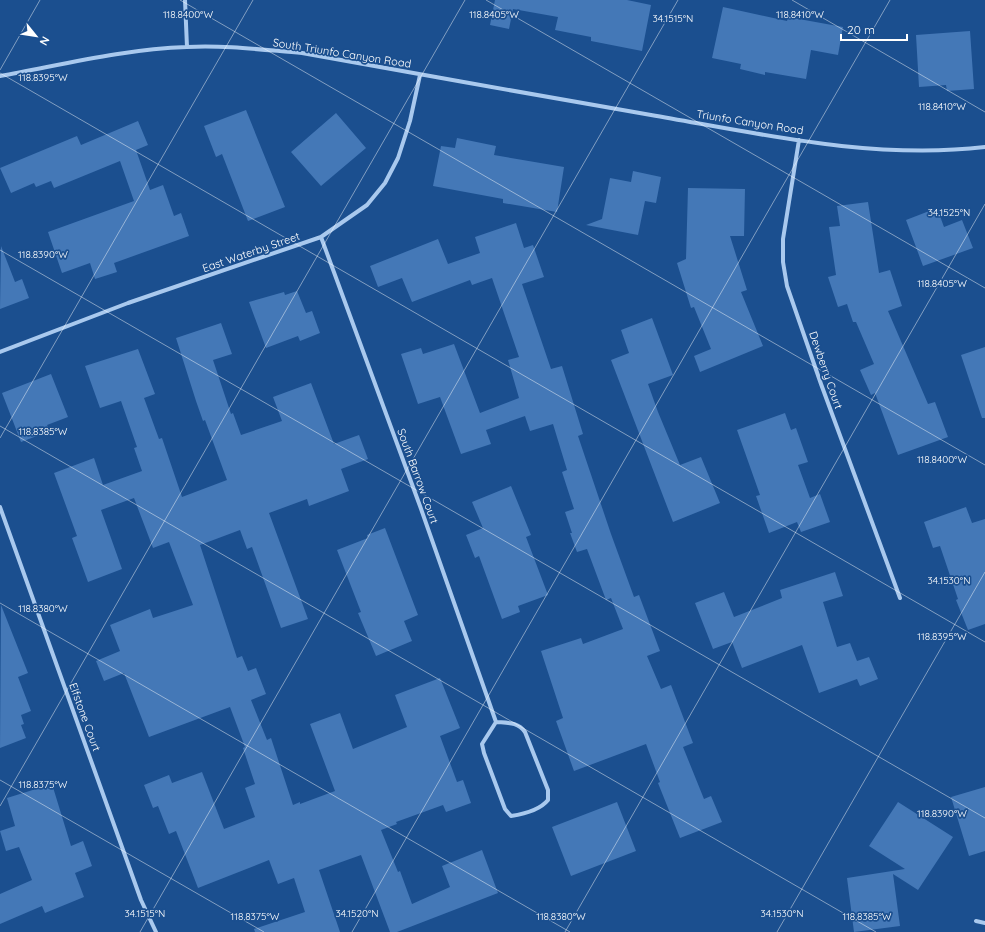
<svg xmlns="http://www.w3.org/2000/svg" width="985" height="932" viewBox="0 0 985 932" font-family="Quicksand,sans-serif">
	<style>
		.building { fill: #4478b7 }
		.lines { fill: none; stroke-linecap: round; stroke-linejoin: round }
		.street { stroke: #a9c9ee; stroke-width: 4 }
		.ticks { fill: none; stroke: #fff; stroke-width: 1; stroke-opacity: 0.45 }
		.labels { text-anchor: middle; stroke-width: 3.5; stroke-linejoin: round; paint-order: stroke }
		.street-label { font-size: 11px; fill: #fff; stroke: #1b4f8f }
		.ticks-label { font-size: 10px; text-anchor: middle; fill: #fff; stroke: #1b4f8f; stroke-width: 3.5; stroke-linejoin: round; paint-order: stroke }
	</style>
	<rect width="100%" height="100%" fill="#1b4f8f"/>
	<path class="building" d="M495,0H627L651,5L642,51L591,41V37L555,30L558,17L513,9L509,29L490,25Z
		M723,7L787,21L788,17L843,27L838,55L811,50L806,79L765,72V75L740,69L741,64L712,58Z
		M970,31L974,89L947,91L946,85L919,87L916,35Z
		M246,110L285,207L248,221L222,154L216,157L204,126Z
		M336,113L366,148L321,186L291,152Z
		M138,121L148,145L136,150L150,190L163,185L174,216L181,213L189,236L114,263L117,272L95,279L90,263L62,273L48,232L134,201L120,161L54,188L51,181L36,187L34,183L11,193L0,168L77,136L81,145Z
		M457,138L496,146L494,155L564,167L557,212L503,203V199L433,186L441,146L455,148Z
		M633,171L661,177L656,203L645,201L638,235L586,225L602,219L610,178L631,182Z
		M688,188L745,189L744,236H730L747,290L741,292L763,346L700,372L694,356L711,349L694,307L691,308L677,263L686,259Z
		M868,202L879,273L890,270L902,306L888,311L928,404L935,402L948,437L898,455L875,393L871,395L860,370L874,364L856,322H853L847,304L838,307L828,277L836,275L829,227L840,226L837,206Z
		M937,208L944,227L962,220L973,248L923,266L906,220Z
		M516,223L524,248L533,245L544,277L522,284L551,369L562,366L583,434L578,436L611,534L634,597L639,595L660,651L647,656L661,689L671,685L693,743L683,747L704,799L711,796L722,822L680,838L658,783L660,782L646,744L574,771L556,721L563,718L541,651L581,638L583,644L623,629L611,598L606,600L587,549L577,552L570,533H572L565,512L574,509L562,472L567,470L553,424L530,431L525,416L486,430L491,444L461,454L440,397L418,404L401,354L421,348L423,354L454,344L480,413L519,398L508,360L519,357L492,278L472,285L470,280L412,302L402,278L378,287L370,266L438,239L448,264L480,253L475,237Z
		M1,246L15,282L22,279L29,298L0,309Z
		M297,291L306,313L312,311L320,333L300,341L298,336L266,348L249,302L284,292L285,295Z
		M652,318L673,375L648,384L658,412L680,465L701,457L720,503L673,522L611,360L629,353L621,330Z
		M221,323L232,354L213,360L231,414L233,413L241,435L282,421L273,397L311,383L334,444L359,435L368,459L341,469L349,491L309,506L307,499L269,513L308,619L281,628L252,547L247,549L240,530L200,545L237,658L242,656L248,671L256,668L266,694L251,700L267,740L271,738L293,805L300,802V804L335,791L310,724L340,713L353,749L407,727L395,695L440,678L460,728L440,736L457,782L463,780L471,803L446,812L443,805L396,822L397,824L381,830L398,872L400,871L412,904L450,887L442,866L482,850L498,893L397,932H390L361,855L319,870L340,932H255L254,929L305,912L294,878L278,884L269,860L198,888L176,831L169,834L158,806L153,808L144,785L169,775L172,783L202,772L224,829L255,817L245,788L255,784L243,748L245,747L230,707L149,737L124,673L104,681L96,661L120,651L110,625L150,609L153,618L193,605L169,542L153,548L134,498L101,510L122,569L88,582L72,538L77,536L54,473L94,458L103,485L142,471L134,448L137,447L121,401L100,408L85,366L138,349L155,394L144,398L159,439L162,438L182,497L227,480L205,420L203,421L196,401L176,338Z
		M985,347V418H982L961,355Z
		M51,374L68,417L47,425L50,431L21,442L2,393Z
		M785,413L791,430L796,428L808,462L798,465L810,498L820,494L830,522L801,532L797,522L769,533L756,496L760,495L737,430Z
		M511,486L531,535L526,537L548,595L518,606L520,612L502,619L479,556L475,558L466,535L483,528L472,502Z
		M966,507L972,523L985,519V624L968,630L956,600L958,599L940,546L933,548L924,522Z
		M385,528L418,615L404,621L412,641L376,656L358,613L361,612L337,550L368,538L367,535Z
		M835,572L843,596L823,602L837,647L850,643L857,661L869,657L878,679L860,686L857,679L819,693L802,645L742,668L732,642L713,649L695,603L724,592L734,617L782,598L780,590Z
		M1,605L28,673L18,677L31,711L21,715L24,724L21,725L26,738L0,748Z
		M52,784L71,846L83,841L92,866L75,873L84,897L45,913L42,906L0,924V894L32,880L19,847L6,851L0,831L15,826L7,798Z
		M985,787V851L969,856L951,797Z
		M617,802L636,851L571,876L552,827Z
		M898,802L953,837L918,890L893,874L900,926L854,932L847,878L905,869L869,846Z"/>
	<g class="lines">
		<path class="street" d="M185,0L187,47
			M0,76C61,65 124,49 187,47C225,45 264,50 302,53C418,74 535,95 651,115C761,134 873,160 985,147
			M799,140L783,239V262L787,286L821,384L900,598
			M321,237L420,506L496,722
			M0,352L128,303L321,237L367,205L385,183L398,158L410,121L420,75
			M0,507L141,900L156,932
			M496,722C508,723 518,722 525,732L548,790V800C540,810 524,814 511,816L505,809L484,753L482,744Z
			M976,921L985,923"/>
	</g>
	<path class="ticks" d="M180,0L985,465M486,0L985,288M792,0L985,112M0,70L40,0M0,73L985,642M0,250L985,818M0,426L876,932M0,438L253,0M0,603L570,932M0,780L264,932M0,806L465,0M140,932L678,0M352,932L890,0M565,932L985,204M777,932L985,572"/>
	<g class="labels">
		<g class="street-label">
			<text transform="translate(342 53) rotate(9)" y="4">South Triunfo Canyon Road</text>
			<text transform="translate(750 122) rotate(9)" y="4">Triunfo Canyon Road</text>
			<text transform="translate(251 252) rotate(-19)" y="4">East Waterby Street</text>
			<text transform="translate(826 370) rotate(71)" y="4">Dewberry Court</text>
			<text transform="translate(418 476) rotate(70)" y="4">South Barrow Court</text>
			<text transform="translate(85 717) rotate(70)" y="4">Elfstone Court</text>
		</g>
	</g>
	<g class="ticks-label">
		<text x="494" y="18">118.8405°W</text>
		<text x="188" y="18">118.8400°W</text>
		<text x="800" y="18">118.8410°W</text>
		<text x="673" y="22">34.1515°N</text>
		<text x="43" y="81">118.8395°W</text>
		<text x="942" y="110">118.8410°W</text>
		<text x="949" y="216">34.1525°N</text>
		<text x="43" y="258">118.8390°W</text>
		<text x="942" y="287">118.8405°W</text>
		<text x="43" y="435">118.8385°W</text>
		<text x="942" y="463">118.8400°W</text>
		<text x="949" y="584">34.1530°N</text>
		<text x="43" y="612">118.8380°W</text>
		<text x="942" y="640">118.8395°W</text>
		<text x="43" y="788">118.8375°W</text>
		<text x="942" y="817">118.8390°W</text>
		<text x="145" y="917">34.1515°N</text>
		<text x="357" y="917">34.1520°N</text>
		<text x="782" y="917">34.1530°N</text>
		<text x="255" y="920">118.8375°W</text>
		<text x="561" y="920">118.8380°W</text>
		<text x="867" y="920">118.8385°W</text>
	</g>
	<g transform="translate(36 36) rotate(120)" stroke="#1b4f8f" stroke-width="3" paint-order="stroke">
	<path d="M0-3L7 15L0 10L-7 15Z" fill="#ffffff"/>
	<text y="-6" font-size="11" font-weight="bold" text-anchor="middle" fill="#ffffff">N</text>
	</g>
	<path d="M841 34v6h66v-6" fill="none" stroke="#ffffff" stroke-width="2"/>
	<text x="847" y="34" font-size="12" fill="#ffffff" stroke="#1b4f8f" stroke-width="3" paint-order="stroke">20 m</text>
</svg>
